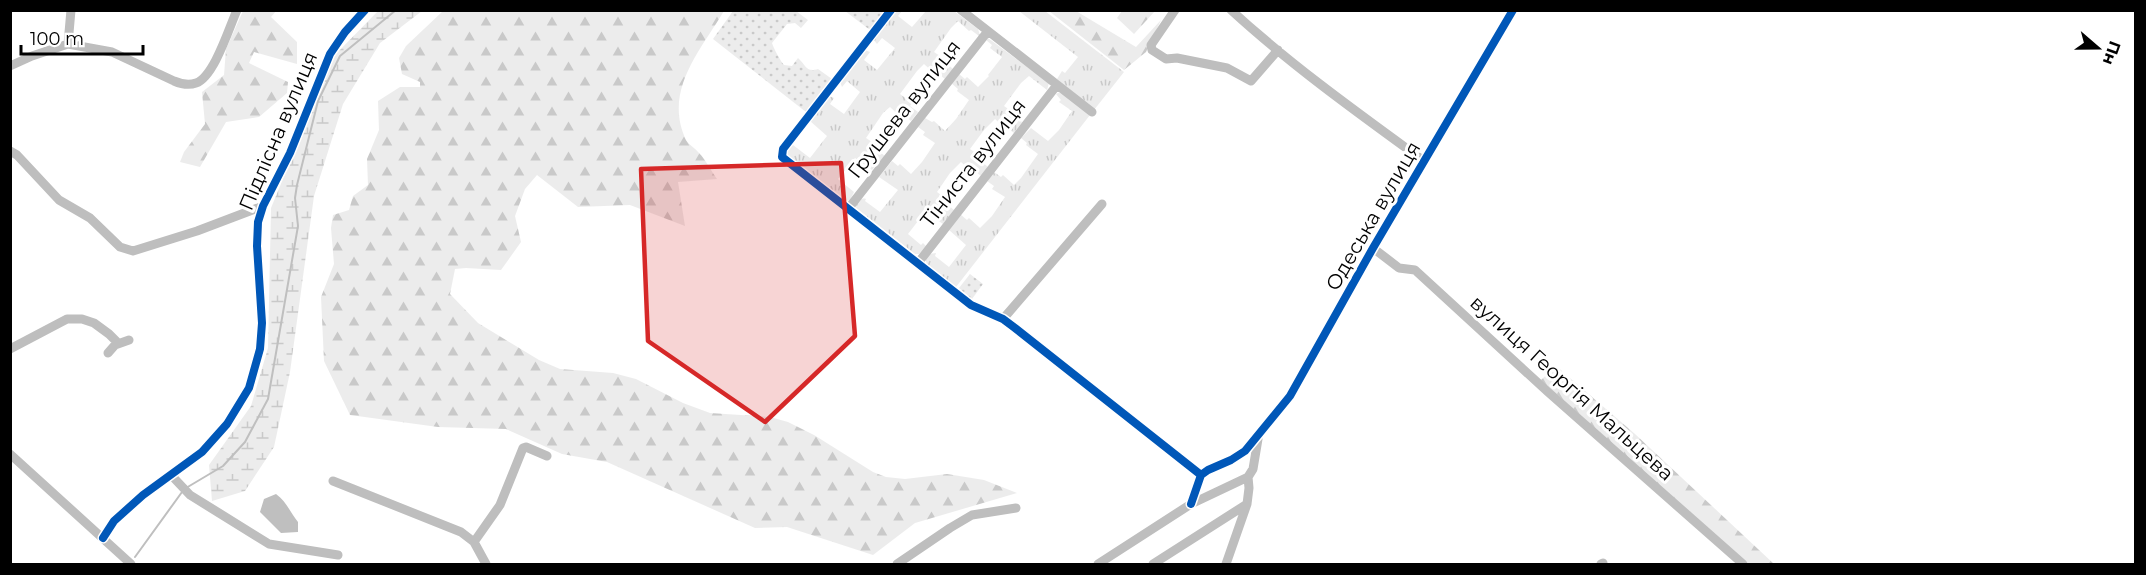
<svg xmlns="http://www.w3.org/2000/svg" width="2146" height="575" viewBox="0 0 2146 575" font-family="Montserrat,sans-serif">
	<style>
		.grass { fill: url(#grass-tufts) }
		.forest { fill: url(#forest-firs) }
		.wetland { fill: url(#wetland-marsh) }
		.park { fill: url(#park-dots) }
		.water { fill: #bfbfbf }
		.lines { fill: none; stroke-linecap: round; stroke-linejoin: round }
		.stream { stroke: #bfbfbf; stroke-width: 2 }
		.minor { stroke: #bebebe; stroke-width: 9 }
		.cycleway-casing { stroke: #fff; stroke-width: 11 }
		.cycleway { stroke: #0057b8; stroke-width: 8 }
		.marked { fill: #d62828; fill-opacity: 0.2; stroke: #d62828; stroke-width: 4.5; stroke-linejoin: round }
		.labels { text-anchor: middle; stroke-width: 6; stroke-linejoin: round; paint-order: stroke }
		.street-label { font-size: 20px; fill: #000; stroke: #fff }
	</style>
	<defs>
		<pattern id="grass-tufts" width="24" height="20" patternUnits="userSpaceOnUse" patternTransform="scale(1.5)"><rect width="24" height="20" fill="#ececec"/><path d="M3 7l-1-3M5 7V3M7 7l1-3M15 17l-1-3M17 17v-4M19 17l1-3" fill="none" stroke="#c9c9c9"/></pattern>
		<pattern id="forest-firs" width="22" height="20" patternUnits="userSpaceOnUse" patternTransform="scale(1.5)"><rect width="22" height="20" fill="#ececec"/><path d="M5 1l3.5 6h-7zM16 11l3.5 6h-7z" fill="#c9c9c9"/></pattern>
		<pattern id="wetland-marsh" width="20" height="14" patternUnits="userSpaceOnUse" patternTransform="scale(1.5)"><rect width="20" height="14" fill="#ececec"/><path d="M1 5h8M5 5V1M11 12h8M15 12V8" fill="none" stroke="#c9c9c9"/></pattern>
		<pattern id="park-dots" width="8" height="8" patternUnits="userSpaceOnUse" patternTransform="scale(1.5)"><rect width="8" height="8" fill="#ececec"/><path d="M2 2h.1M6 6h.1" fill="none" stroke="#c9c9c9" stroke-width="1.8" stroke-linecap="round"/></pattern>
	</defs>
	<rect width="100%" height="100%" fill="#fff"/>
	<path class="grass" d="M896,11H902L898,16L912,27L926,11H954L978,29L980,35L979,36L971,30L969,31L958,21L951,28L934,52L946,60L945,62L953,69L945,79L937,73L935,74L924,64L917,71L900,94L912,103L910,106L918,112L911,121L903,115L901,117L890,107L883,113L866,138L878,146L876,149L885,156L872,170L855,158L838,179L854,192L850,200L846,201L788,156L787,153L788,148L793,145L810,158L827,136L810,121L829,96L834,98L830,104L844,114L860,92L847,81L842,87L840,82L865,50L870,52L864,60L877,70L895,48L882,38L877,44L873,39Z
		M1019,11H1045L1124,72L1094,110L1057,79L1062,71L1065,73L1078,57Z
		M988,38L1049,83L1047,90L1029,76L1021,83L1004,106L1017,115L1015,117L1022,122L1014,133L1007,128L1006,129L995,119L984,130L970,149L983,158L981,161L988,167L981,176L974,170L972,172L961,162L950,173L937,192L949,201L947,204L954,210L943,224L925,212L908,234L921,245L923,243L926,246L919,254H915L855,207C858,203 860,197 866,199L865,201L880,212L898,190L879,177L892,161L898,166L900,164L911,174L922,162L935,143L923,135L925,132L918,127L925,118L932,122L934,121L945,131L956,119L969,100L957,91L958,89L951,83L959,74L965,79L967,77L978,87L989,76L988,75L1002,57L990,48L992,45L986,40Z
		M1060,92L1090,115L956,287L927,264L926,260L929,254L936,253L935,256L949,267L966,245L949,230L960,214L967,220L969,218L980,228L992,216L1005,197L992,189L994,186L987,181L994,172L1001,177L1003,175L1014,185L1021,178L1038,154L1026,145L1027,143L1021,138L1031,128L1048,141L1059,130L1072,111L1059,102L1061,100L1056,94Z"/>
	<path class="forest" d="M243,11H276L271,17L297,42V64L254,52L249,63L288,82L287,93L259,117L226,122L200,167L180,162L184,152L205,124L202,92L224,75L226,49Z
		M443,11H724C700,51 663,91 686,140C689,145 695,148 699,153C706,160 711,171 717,179L678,182L685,226L630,205L578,207L537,175L525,189L515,216L521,242L501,270L466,268L455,269L450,294L478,323L539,360L560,369L613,373L636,379L683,403L710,413L770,417L788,422L814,435L873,472L886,477L905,479L947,474L984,480L1017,493L915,523L873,555L787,527L755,528L607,462L562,454L506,429L438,427L350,415L324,361L321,297L334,264L331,228L333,215L349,210L353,196L368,185L367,159L379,130L378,101L400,87H420V82L402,74L399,58L406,46Z
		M1049,11H1076L1136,47L1161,20L1146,52L1124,70Z
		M1122,11V10L1155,11L1134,34L1117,18Z
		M1556,366L1635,434L1774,564H1747L1541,380Z"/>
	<path class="wetland" d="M378,11H422L380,43L343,104L314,196L290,372L274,447L245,491L212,501L209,465L251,406L268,348L271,208L333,57Z"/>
	<path class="park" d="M733,11H796L808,20L801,28L795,23L787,24L772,43C773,47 781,62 784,65L792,66L798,58C806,65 806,73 818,69L832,79L806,112L713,39Z
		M845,11H885L870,30Z
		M970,274L983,284L972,299L959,288Z"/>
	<path class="water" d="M276,494C286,501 290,512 298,522V532L281,533L260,512L264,499Z"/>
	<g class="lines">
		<path class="stream" d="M186,488L223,466L245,442L268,399L298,226L295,198L297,185L318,101L340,56L396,10
			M135,557L182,492"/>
		<path class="minor" d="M891,10L783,149L782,157L971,305L1003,319L1015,328L1201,475
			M961,10L1092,112
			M1175,10L1151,45L1152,50L1166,59L1177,58L1227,68L1251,81L1278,50
			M1231,10C1291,65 1358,113 1424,161
			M68,44L112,52L174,81C181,84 188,86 196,83C214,77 229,28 237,10
			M10,66L32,56L68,44L71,10
			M10,151L17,155L59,200L90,218L120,247L133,251L197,231L263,206
			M848,209L988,31
			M1373,248L1399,268L1415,270L1548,392L1743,564
			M918,263L1057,85
			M1003,319L1102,204
			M10,349L67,319H82L94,323L109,334L118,343
			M108,353L115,345L129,340
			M10,454L131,564
			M172,476L190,495L269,544L338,555
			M333,481L461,532L474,542L486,564
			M1191,504L1201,475L1208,470L1231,460L1245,451L1290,396L1373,248L1513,10
			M1247,504L1249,488L1248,477
			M103,538L114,521L143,495L202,452L227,424L249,388L260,349L262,323L257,246L258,222L263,206L290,153L330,54L345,32L365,10
			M474,542L500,505L523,448L526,447L547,456
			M897,564L950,528L972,515L1016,508
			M1098,564L1191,504L1248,477L1253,469L1258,439
			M1153,564L1247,504L1226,564
			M1601,564L1603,563"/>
		<defs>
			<path id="cycleway" d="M891,10L783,149L782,157L971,305L1003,319L1015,328L1201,475
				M1191,504L1201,475L1208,470L1231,460L1245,451L1290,396L1373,248L1513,10
				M103,538L114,521L143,495L202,452L227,424L249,388L260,349L262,323L257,246L258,222L263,206L290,153L330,54L345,32L365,10"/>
		</defs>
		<use href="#cycleway" class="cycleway-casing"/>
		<use href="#cycleway" class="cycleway"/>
	</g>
	<path class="marked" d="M841,163L855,336L765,422L648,341L641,169Z"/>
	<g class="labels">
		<g class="street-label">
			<text transform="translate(904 109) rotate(-52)" y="7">Грушева вулиця</text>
			<text transform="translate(278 131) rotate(-67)" y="7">Підлісна вулиця</text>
			<text transform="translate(973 163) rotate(-52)" y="7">Тіниста вулиця</text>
			<text transform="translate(1373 216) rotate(-60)" y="7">Одеська вулиця</text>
			<text transform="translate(1572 388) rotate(42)" y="7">вулиця Георгія Мальцева</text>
		</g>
	</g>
	<rect width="2146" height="575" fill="none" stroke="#000000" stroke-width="24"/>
	<g transform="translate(2098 48) rotate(110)" stroke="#ffffff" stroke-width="4.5" paint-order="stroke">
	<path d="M0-4.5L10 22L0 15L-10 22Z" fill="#000000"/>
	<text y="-9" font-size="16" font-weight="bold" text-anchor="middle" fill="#000000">Пн</text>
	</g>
	<path d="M21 45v9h122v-9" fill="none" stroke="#000000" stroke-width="3"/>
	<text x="30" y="45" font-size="18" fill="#000000" stroke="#ffffff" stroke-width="4.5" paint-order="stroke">100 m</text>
</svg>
